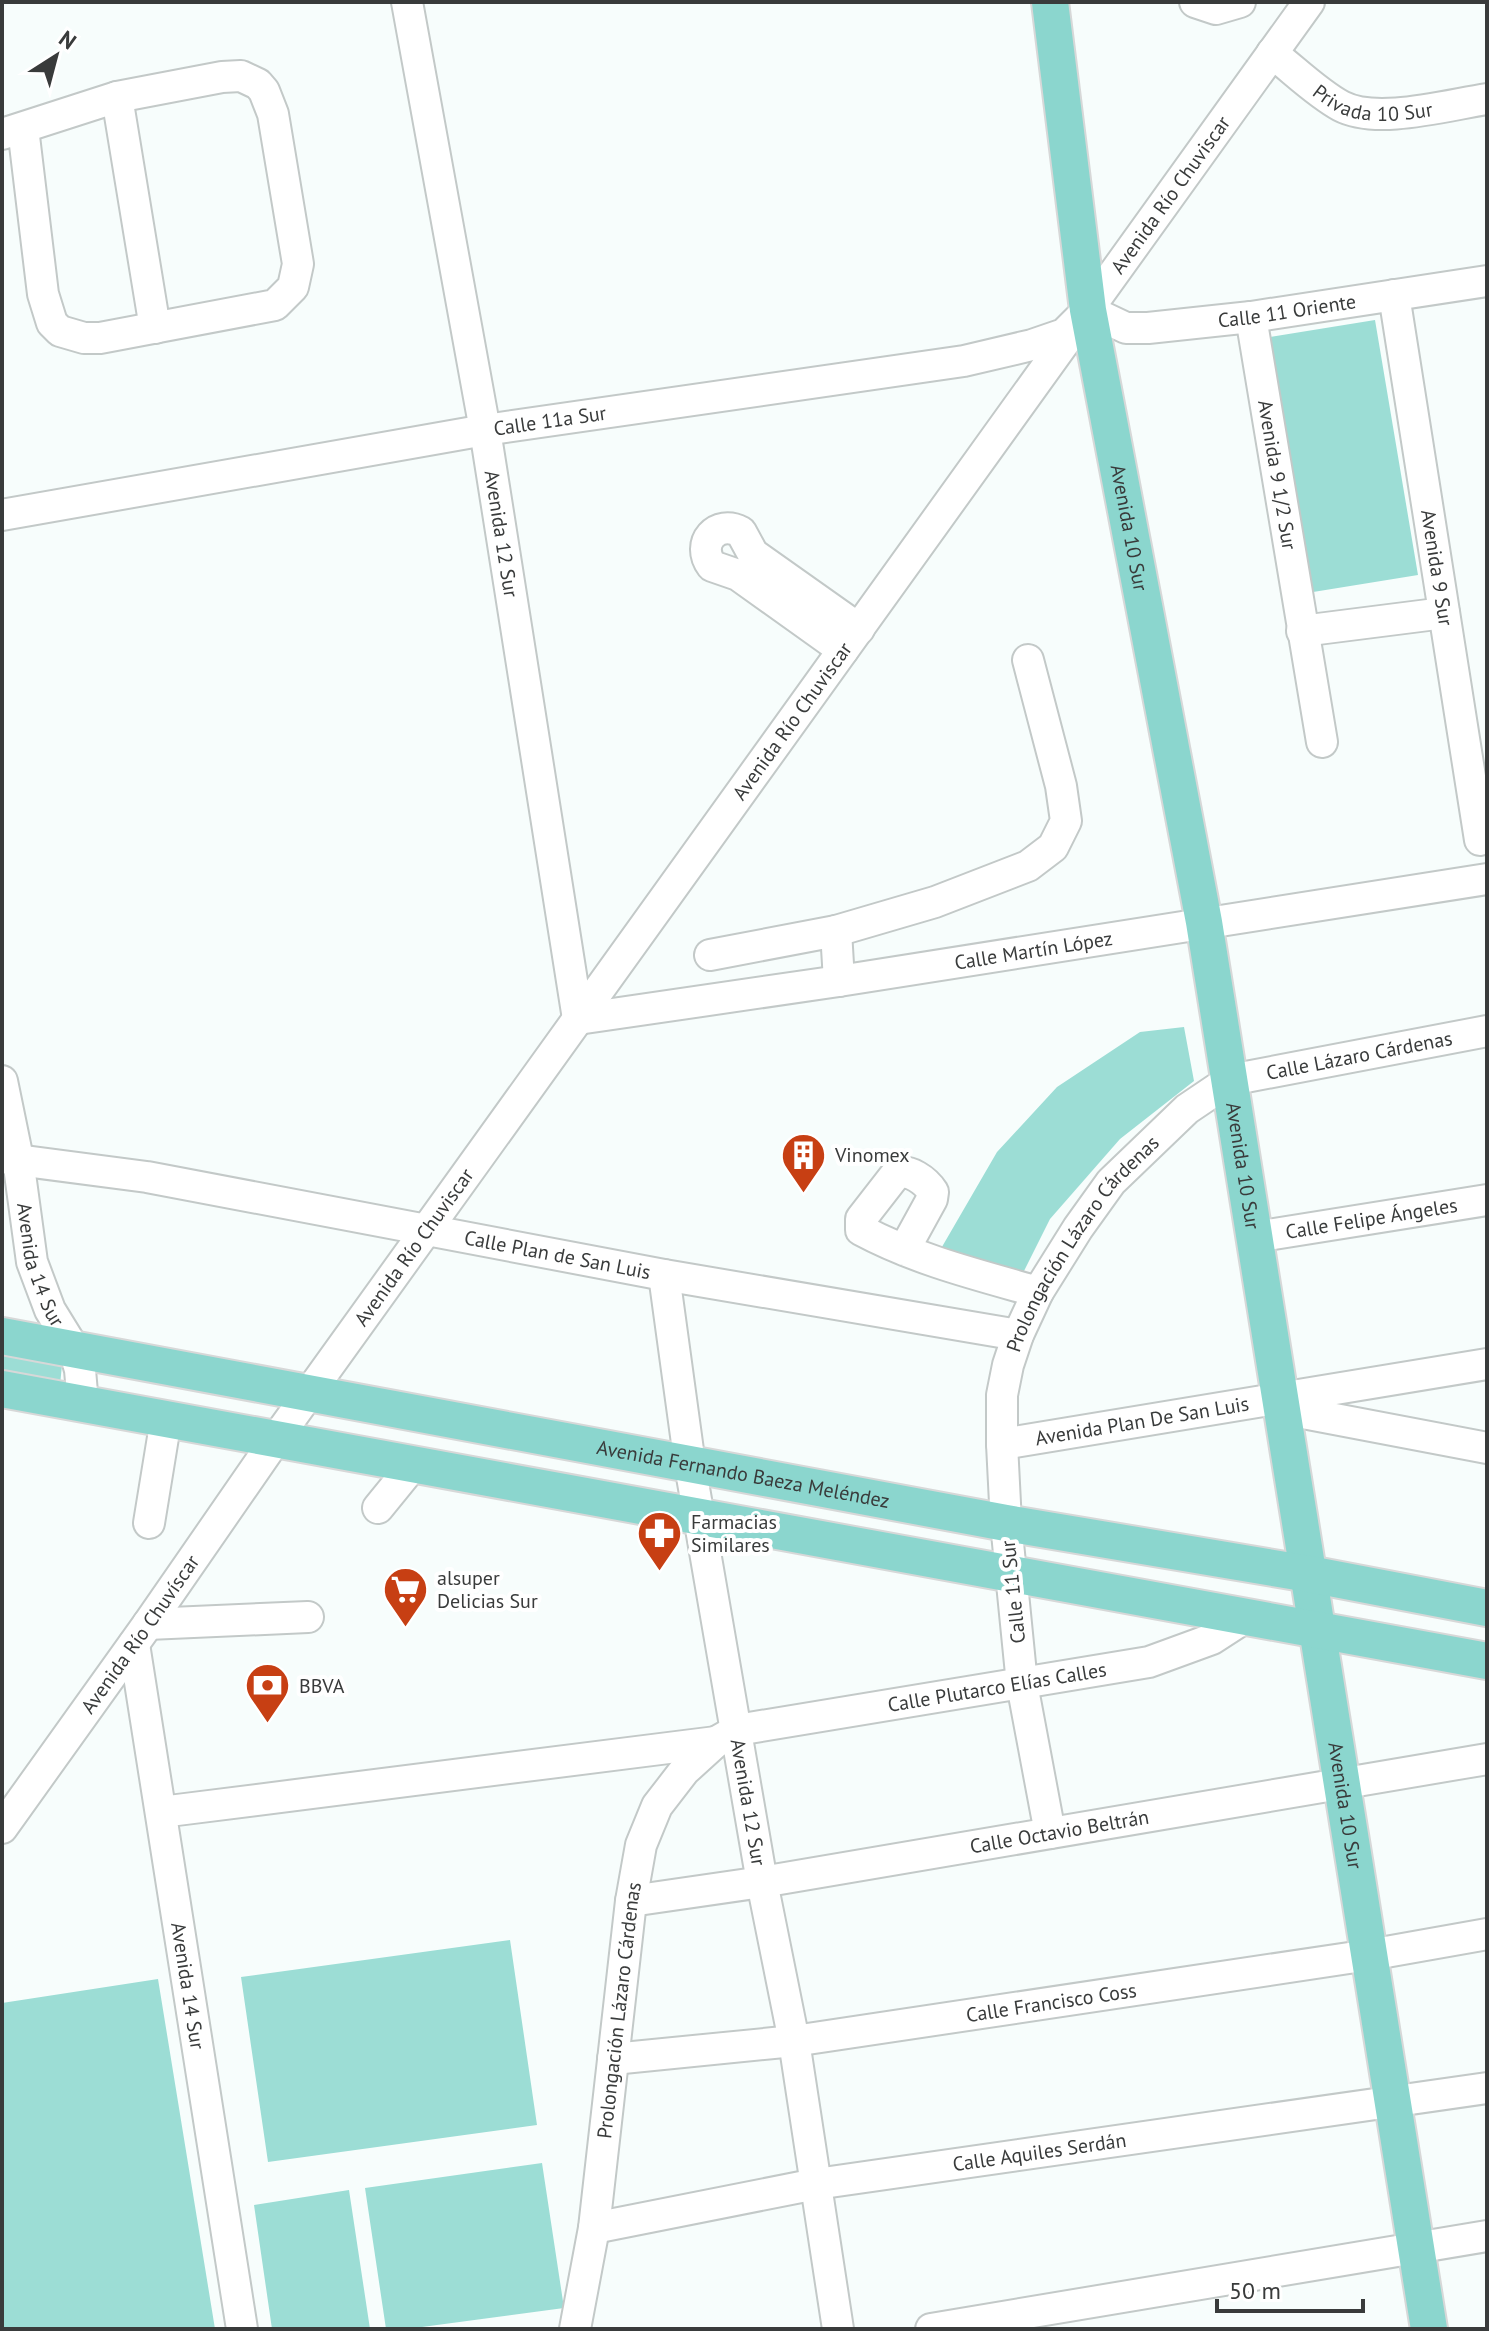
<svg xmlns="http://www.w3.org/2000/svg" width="1489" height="2331" viewBox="0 0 1489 2331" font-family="'PT Sans',sans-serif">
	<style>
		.green { fill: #9cddd5 }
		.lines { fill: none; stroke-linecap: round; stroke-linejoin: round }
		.minor-casing { stroke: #c3c9c8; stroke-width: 34 }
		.major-casing { stroke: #d7d8d8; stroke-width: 40 }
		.minor { stroke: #fff; stroke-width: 30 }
		.major { stroke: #8bd6ce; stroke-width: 36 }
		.labels { text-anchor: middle; stroke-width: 8; stroke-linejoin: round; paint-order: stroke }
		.street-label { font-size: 20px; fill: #393b3b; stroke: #fff }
		.poi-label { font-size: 20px; fill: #393b3b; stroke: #fff; text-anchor: start }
	</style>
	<rect width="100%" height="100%" fill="#f7fdfc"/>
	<path class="green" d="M1375,320L1418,575L1307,593L1264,338Z
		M1184,1027L1194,1081L1120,1139L1050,1219L1022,1275L939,1252L997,1152L1057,1087L1140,1032Z
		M2,1345L63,1355L60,1385L2,1374Z
		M510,1940L537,2125L268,2162L241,1977Z
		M158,1979L215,2329H2V2003Z
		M542,2163L564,2308L407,2329H386L365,2188Z
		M349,2190L370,2329H272L254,2205Z"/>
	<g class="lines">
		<defs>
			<g id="minor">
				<path id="s1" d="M407,2L485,430L578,1019L839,981L1487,879"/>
				<path d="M1195,2L1216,9L1240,2"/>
				<path id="s2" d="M1272,53C1294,70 1317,93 1341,106C1377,125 1447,105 1487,99"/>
				<path d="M117,97L155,328"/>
				<path d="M2,134L117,97L222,77L241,76L258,84L264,91L273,114L298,264L293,287L275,305L100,338H84L60,331L52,323L43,294L23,128"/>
				<path id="s3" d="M1394,295L1480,840"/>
				<path id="s4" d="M1251,317L1322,742"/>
				<path id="s5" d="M2,515L485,430L964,361L1032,345L1064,334L1088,310L1126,328H1148L1251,317L1487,281"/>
				<path d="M1302,631L1444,613"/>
				<path d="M843,650L738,575L712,566C695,543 717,519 741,532L753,554L859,629"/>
				<path d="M836,931L935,902L1028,866L1053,847L1066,821L1061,786L1028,660"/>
				<path d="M710,955L836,931L839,981"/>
				<path id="s6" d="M2,1081L18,1159L32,1262L50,1310L74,1349L80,1370L83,1404"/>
				<path id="s7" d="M2,1158L147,1177L664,1275L1018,1335"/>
				<path id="s8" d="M1255,1237L1487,1200"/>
				<path d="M904,1250L932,1199L933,1192C926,1181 909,1168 896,1174L861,1219V1230C917,1260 978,1275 1038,1292"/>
				<path id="s9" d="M664,1275L690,1465L762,1882L794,2041L838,2329"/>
				<path d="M1282,1409L1487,1448"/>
				<path id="s10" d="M1002,1444L1487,1364"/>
				<path d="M378,1508L413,1465"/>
				<path d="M149,1523L166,1419"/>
				<path d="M148,1624L308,1617"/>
				<path id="s11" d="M134,1644L242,2329"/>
				<path d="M161,1812L716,1742"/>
				<path id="s12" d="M2,1828L148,1624L276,1439L1309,2"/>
				<path id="s13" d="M1050,1833L1022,1684L1006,1523L1002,1444V1395L1008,1365L1018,1335L1038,1292L1078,1228L1111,1182L1187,1109L1230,1080L1487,1031"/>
				<path id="s14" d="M631,1901L762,1882L1487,1759"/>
				<path id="s15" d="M613,2059L794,2041L1369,1955L1487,1934"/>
				<path id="s16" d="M594,2228L816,2184L1487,2088"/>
				<path id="s17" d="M575,2329L594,2228L631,1901L641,1845L657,1806L684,1771L716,1742L737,1730L1149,1662L1212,1639L1246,1617"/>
				<path d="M931,2329L1487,2236"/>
			</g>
			<g id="major">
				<path id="s18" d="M1050,2L1088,310L1204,922L1429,2329"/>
				<path id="s19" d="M2,1336L1006,1523L1309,1574L1487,1608"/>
				<path d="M2,1389L1487,1661"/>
			</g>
		</defs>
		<use href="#minor" class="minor-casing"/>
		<use href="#major" class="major-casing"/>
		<use href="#minor" class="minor"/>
		<use href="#major" class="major"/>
	</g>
	<defs>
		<symbol id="building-pin" viewBox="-11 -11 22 30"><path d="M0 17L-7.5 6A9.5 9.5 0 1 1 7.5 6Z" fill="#c73f13" stroke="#fff"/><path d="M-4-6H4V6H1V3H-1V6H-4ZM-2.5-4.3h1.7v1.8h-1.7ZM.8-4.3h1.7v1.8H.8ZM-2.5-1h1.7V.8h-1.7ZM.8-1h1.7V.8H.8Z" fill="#fff"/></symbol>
		<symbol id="pharmacy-pin" viewBox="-11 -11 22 30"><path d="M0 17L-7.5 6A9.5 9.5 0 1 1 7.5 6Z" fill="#c73f13" stroke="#fff"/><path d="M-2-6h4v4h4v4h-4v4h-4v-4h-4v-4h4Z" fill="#fff"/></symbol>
		<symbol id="supermarket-pin" viewBox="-11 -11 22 30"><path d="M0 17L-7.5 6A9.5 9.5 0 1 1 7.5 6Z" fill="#c73f13" stroke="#fff"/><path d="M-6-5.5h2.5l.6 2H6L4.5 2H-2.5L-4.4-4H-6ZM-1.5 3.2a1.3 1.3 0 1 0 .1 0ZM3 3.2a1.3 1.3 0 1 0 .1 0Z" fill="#fff"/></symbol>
		<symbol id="bank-pin" viewBox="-11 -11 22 30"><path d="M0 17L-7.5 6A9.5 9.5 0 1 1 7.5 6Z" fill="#c73f13" stroke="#fff"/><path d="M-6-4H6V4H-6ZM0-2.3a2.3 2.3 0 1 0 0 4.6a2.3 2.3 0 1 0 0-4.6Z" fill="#fff"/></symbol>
	</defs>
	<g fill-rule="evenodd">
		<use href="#building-pin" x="778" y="1130" width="51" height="69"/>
		<use href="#pharmacy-pin" x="634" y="1508" width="51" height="69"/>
		<use href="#supermarket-pin" x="380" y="1564" width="51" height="69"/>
		<use href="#bank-pin" x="242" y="1660" width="51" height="69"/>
	</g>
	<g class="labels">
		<g class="street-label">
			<text dy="7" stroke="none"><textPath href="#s2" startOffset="118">Privada 10 Sur</textPath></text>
			<text dy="7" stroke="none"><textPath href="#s12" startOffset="2008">Avenida Río Chuviscar</textPath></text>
			<text dy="7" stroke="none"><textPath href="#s5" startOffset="1316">Calle 11 Oriente</textPath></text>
			<text dy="7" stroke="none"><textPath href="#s5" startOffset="556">Calle 11a Sur</textPath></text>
			<text dy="7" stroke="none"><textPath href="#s4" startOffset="160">Avenida 9 1/2 Sur</textPath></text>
			<text dy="7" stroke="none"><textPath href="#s18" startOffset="532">Avenida 10 Sur</textPath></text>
			<text dy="7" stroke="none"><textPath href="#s1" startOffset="540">Avenida 12 Sur</textPath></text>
			<text dy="7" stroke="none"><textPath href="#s3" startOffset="276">Avenida 9 Sur</textPath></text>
			<text dy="7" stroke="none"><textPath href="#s12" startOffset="1360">Avenida Río Chuviscar</textPath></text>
			<text dy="7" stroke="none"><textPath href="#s1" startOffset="1492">Calle Martín López</textPath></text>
			<text dy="7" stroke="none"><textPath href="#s13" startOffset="972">Calle Lázaro Cárdenas</textPath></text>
			<text dy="7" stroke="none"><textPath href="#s18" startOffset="1180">Avenida 10 Sur</textPath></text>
			<text dy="7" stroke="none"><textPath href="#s8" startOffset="118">Calle Felipe Ángeles</textPath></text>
			<text dy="7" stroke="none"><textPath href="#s13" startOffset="616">Prolongación Lázaro Cárdenas</textPath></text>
			<text dy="7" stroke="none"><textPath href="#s12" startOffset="712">Avenida Río Chuviscar</textPath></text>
			<text dy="7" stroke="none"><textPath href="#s7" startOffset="564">Calle Plan de San Luis</textPath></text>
			<text dy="7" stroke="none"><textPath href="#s6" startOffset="188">Avenida 14 Sur</textPath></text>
			<text dy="7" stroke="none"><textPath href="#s10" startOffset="142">Avenida Plan De San Luis</textPath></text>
			<text dy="7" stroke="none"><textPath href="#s19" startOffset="754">Avenida Fernando Baeza Meléndez</textPath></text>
			<text transform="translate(1013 1592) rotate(-96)" y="7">Calle 11 Sur</text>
			<text dy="7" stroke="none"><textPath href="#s12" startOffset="238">Avenida Río Chuvíscar</textPath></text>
			<text dy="7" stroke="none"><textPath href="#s17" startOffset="906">Calle Plutarco Elías Calles</textPath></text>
			<text dy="7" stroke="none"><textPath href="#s9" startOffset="534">Avenida 12 Sur</textPath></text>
			<text dy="7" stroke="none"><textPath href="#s18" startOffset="1828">Avenida 10 Sur</textPath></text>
			<text dy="7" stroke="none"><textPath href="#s14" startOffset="434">Calle Octavio Beltrán</textPath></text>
			<text dy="7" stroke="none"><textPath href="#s11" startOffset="346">Avenida 14 Sur</textPath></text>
			<text dy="7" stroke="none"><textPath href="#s15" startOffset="442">Calle Francisco Coss</textPath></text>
			<text dy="7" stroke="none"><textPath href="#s17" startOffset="322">Prolongación Lázaro Cárdenas</textPath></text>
			<text dy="7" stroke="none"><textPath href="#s16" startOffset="452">Calle Aquiles Serdán</textPath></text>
		</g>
		<g class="poi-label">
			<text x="835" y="1162">Vinomex</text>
			<text x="691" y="1529">Farmacias<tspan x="691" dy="23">Similares</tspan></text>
			<text x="437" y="1585">alsuper<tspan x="437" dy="23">Delicias Sur</tspan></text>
			<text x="299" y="1693">BBVA</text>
		</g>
	</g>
	<rect width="1489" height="2331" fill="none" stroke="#393b3b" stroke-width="8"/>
	<g transform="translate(56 56) rotate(36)" stroke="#ffffff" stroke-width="6" paint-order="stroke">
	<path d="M0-6L14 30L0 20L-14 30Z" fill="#393b3b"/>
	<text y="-12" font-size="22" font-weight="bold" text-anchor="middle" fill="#393b3b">N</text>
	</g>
	<path d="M1217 2299v12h146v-12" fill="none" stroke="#393b3b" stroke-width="4"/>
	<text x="1229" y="2299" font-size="24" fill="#393b3b" stroke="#ffffff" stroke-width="6" paint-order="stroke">50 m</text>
</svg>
